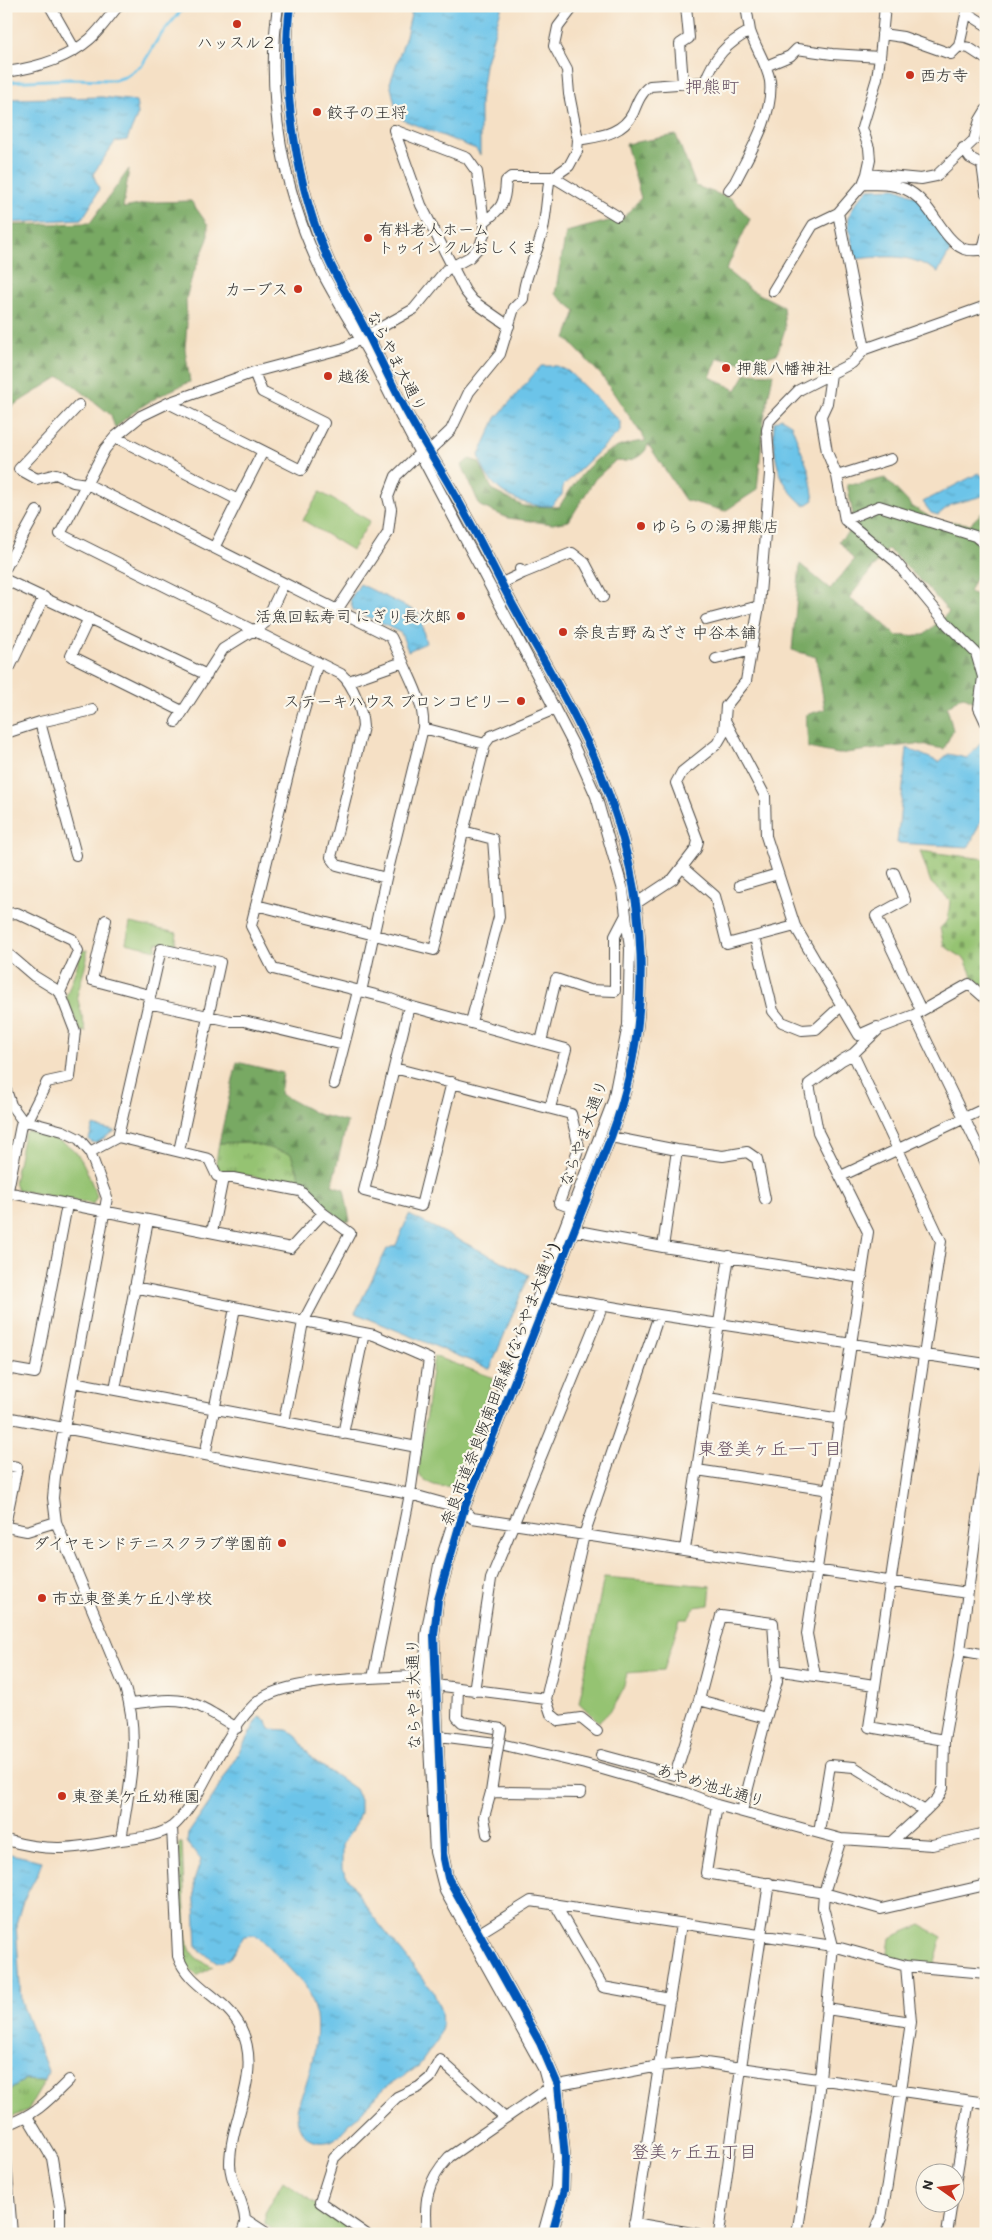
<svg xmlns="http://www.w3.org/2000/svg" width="992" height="2240" viewBox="0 0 992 2240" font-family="Itim,'Klee One',sans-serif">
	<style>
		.grass { fill: url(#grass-tufts); stroke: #60774e }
		.forest { fill: url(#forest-firs); stroke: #526a48; fill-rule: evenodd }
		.cemetery { fill: url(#cemetery-stones); stroke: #60774e }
		.park { fill: #95c372; stroke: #60774e }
		.water { fill: url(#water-ripples); stroke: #4c788a }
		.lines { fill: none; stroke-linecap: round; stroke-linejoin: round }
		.stream { stroke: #6cc4e9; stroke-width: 3 }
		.minor-casing { stroke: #494642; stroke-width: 12 }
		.minor { stroke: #fff; stroke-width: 10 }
		.minor-bridge-casing { stroke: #494642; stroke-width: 12; stroke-linecap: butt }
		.minor-bridge { stroke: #fff; stroke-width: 10 }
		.cycleway-casing { stroke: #fbf7ec; stroke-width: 11 }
		.cycleway { stroke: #0057b8; stroke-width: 8 }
		.poi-dot { fill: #c8321e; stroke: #fbf7ec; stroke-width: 2 }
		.labels { text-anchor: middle; stroke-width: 4.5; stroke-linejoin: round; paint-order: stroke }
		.poi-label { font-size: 16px; fill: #2b2b2b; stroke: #fbf7ec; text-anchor: start }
		.street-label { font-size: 16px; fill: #2b2b2b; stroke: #fbf7ec }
		.neighbourhood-label { font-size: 18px; fill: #664f62; stroke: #fbf7ec }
	</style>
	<defs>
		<pattern id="grass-tufts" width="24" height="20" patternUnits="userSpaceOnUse" patternTransform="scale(1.25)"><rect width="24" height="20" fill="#95c372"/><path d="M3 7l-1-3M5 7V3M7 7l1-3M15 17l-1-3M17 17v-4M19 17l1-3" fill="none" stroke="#7a9f5e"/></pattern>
		<pattern id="forest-firs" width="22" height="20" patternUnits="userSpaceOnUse" patternTransform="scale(1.25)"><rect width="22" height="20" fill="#78a964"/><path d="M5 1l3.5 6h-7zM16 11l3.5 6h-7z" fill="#638a53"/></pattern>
		<pattern id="cemetery-stones" width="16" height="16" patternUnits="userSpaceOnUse" patternTransform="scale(1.25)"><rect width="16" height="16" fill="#95c372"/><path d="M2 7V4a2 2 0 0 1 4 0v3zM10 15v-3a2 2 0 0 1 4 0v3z" fill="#7a9f5e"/></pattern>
		<pattern id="water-ripples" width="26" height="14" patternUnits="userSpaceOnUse" patternTransform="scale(1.25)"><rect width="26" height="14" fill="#6cc4e9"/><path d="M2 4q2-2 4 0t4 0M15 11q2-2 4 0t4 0" fill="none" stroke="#599fbd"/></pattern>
	</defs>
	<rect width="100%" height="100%" fill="#fbf7ec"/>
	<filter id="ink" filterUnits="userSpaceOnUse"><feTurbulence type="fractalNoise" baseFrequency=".02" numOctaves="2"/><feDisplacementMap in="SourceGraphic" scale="10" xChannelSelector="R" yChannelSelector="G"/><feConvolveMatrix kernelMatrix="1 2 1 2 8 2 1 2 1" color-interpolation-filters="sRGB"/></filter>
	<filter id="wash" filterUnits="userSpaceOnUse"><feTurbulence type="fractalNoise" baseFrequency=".0096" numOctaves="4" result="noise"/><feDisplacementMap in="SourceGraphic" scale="20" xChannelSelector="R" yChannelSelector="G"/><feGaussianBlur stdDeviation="1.12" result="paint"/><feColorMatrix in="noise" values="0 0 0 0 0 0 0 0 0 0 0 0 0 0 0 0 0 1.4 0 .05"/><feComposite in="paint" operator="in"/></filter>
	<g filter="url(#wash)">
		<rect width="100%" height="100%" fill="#f5e0c5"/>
		<path class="grass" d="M247,1142L291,1154L303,1186L219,1170L216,1162L219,1143Z
			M179,1843H182L186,1936C191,1957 195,1958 213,1967L197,1976L188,1966L183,1953Z
			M26,2080L45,2081L28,2110L6,2120V2094L19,2083Z"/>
		<path class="forest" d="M676,135L696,186L732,199L750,219L726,270L749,289L783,306L785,329L777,354L744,363L718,358L710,377L736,390L746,373L773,374L764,419L757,490L725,511L685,500L648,444C645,458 627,463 615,461L595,479L569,521L552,524L508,518L480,506L462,465L469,459L479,462L493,491L523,506L559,507C582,471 601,444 646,441L602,376L566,338L576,311L555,294L566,232L624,217L641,198L626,144Z
			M129,169L123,208L155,202L191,201L208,225V239L192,277L186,299L187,324L185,349L190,382C161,394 138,406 115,428L111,415L66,379L59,377L6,410V225L90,223Z
			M885,478L913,507L935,520L970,524L986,509V560L984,559L969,592L986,598V707L962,696L947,707L953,730L944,749L916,744L838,754L808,748L806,715L825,709L816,657L792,650L800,564L830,589L854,560L839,541L859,523L853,515L847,484H860ZM888,549L926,586L949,612L924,635L897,636L874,615L849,598Z
			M237,1062L283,1073L280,1094L317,1114L347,1122L332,1185L344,1189L350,1221L343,1222L303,1186L291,1154L247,1142L219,1143Z"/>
		<path class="cemetery" d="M920,851L986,859V987L973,978L965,959L944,946L940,928L948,920L950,900L931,883Z"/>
		<path class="park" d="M320,492L370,521L352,550L303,520Z
			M130,923L177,933L175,946L157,943L156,950L126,943Z
			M87,950V959L77,996L86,1032L80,1031L66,997L82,951Z
			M27,1131C79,1144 78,1149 97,1196L93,1204L18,1190L14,1183L24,1134Z
			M434,1356L494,1378L454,1485C441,1489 426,1485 418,1473Z
			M604,1577L711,1586L709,1605L695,1607L688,1619H680L664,1670L627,1673C622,1696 617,1706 599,1722L579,1703Z
			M921,1925L942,1937L934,1965L887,1959L890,1938Z
			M283,2181L347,2226L340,2234H279L265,2224V2213Z"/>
		<path class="water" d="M413,6H502L485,65L480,102V155L476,149L403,120L397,113L390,83L406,36Z
			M102,97L136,101L138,114L127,140L115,142L93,174L99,189L93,202L82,219L6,223V99Z
			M896,188L917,197L954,244L938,272C908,253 889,256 856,259C848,221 840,219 868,189Z
			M541,366H557L568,371L620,421V431L563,486L562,495L551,506C518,507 486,489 479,455L496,418Z
			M781,418L791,424L809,471L814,500L805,506C778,485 772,456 774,422Z
			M979,473L986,479V495L950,505L938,515L931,513L923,502Z
			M360,584L419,613L426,643L408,651L401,633L353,610L350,599Z
			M981,743L986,747V809L969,847L897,843L907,748L939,762L948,754L967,758Z
			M93,1126L115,1131L96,1143L91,1142L89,1139Z
			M409,1215L529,1275L490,1369L355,1313L387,1249L396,1245Z
			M259,1717L267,1721L270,1729L287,1730L295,1734L312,1759L355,1789L360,1800V1812L356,1823L342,1845V1869L372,1915L433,1991L441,2011L442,2027L438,2039L418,2067L384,2088L335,2139C315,2149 296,2135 297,2113C297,2103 303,2093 306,2084C312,2064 319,2037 316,2016C314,2008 309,1994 306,1987C304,1983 261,1939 256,1935L244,1936L230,1958L223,1962H217L197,1948L194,1881L201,1860L187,1842L188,1834L210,1802Z
			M6,1853L42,1861L38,1873L23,1901L16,1924L21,2001L48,2071L45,2081L26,2080L19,2083L6,2094Z"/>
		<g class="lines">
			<path class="stream" d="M6,82L70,79L114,80L125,77L142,65L159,37L185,6"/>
		</g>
	</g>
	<g filter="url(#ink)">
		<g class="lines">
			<defs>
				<path id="minor" d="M50,6L75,50
					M278,6C265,97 283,193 323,274C337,301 353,326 368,352C379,372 389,393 399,413C456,524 516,633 573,744L596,796L623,890L630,949L628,1025L613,1101L474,1464
					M290,6C280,84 297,192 330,263C341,286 355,309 367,333C382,362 395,392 411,420C429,452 449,482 466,515C483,545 497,576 514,607C544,662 578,716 601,774C649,893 655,1017 611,1137L464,1509L438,1600L434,1635L443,1854L448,1878L540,2043L558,2085L565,2157L564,2190L552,2234
					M967,13L986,25
					M882,34L903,37L951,54L959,46L969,48L986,59
					M959,46L968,6
					M880,57L885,6
					M766,66L790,56L797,49L832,54L880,57L877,78L862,128L869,148L870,160L867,174
					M6,72C35,68 67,59 90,39C100,30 109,17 118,6
					M683,83L680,44L689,38L686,6
					M394,130L421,205L465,291L473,301L509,326
					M578,140C599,136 622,135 633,113C637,103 641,92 650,86L705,82C714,57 727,43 750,31L746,6
					M963,148L970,158L982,164L986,193
					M863,184C877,184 892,184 905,189C932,201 941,239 964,249C969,251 977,250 983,250L986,253
					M729,190L735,182C750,152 774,115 770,81C767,64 755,47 750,31
					M484,222C502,208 505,204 506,181L511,177H553L617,216
					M983,250L986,237
					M773,291L813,225L838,213
					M865,349L838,213L863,184L867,174L921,179L936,176L974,140L980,120L986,110
					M831,374L827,403L821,416L827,452L837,476L845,520L895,561L948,625L976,653L983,677L979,708L986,723
					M168,403L301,470L324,423L262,392L254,372
					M79,405L19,469L37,479L56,474L73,482L87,484L391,637L403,662L349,681
					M115,437L238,500L214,548
					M837,476L891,459
					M238,500L263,451
					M845,520L879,506L975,536L986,545
					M6,567L37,511
					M523,573L572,553L585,563L603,597
					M6,580L207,675
					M502,583L523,573L520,569
					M337,610L388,533L391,509L388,497L396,476L420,453L430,450L451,430L469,392L500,354L514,308L523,299C524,275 538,253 543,229C546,214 547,198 549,182L553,177L569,166L577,151L578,140L569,94L567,70L554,46L558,27L574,6
					M89,618L71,656L182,711
					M706,620L759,606
					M716,659L752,650
					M318,662L303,714L251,926L273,969L388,998L409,1006L566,1049L550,1108
					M6,669L10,667L44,597
					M40,722L76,855
					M176,722L223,649L265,623L284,583
					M726,722L765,796L766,836L795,926L859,1035L877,1027
					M6,733L40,722L93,710
					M485,744L491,736L555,709
					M463,831L493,839L499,917L471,1022
					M683,868L715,896L727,944L795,926
					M894,873L905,900L876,916L921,1010
					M386,878L337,865L331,857L363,727C362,710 354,685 341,674L60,534L105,449L115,437L141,416L168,403L254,372L344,348L414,309L446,270L470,257L480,246L484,234V222L477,172L467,158L394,130
					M740,885L778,874
					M635,904L673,879L696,849L698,841L676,783L682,772L717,744L724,732L726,706L746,681L759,606L770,474L767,430L769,421L799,390L852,363L865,349L986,306
					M256,905L434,950L485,744L423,728
					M6,914L17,913L72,939L78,951L60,992
					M106,920L92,980L149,995
					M755,937L773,1011L782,1022L802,1030L816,1029L841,1006
					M6,952L34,976L60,992L75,1031L70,1077L47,1082L27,1122
					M361,992L386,878L423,728C425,705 412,683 403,662
					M148,1003L231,1021H244L344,1045
					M409,1006L364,1191L421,1206L452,1082
					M914,1015L986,1163
					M541,1042L556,979L589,990L615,991V936L626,915
					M853,1054L941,1241L869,1727L944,1740
					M394,1068L571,1114L579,1147L559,1203L572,1208
					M334,1084L358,991
					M6,1090L11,1105L22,1120L63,1131L79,1139L90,1152L107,1198L55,1477L53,1498L56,1522L125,1688C141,1737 129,1790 121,1840
					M118,1137L161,949L220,962L179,1151
					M611,1137L677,1150L723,1156L747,1152L757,1159L765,1199
					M90,1152L118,1137L209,1159L217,1176L223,1178L212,1232
					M841,1176L986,1108
					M223,1178H233L300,1191L323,1213L350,1233L303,1322L284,1422
					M6,1192L291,1248L323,1213
					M6,1200L22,1120
					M567,1229L663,1247L862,1278
					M663,1247L677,1150
					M134,1287L374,1335L429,1359L410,1494L373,1678
					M541,1295L659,1315L986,1364
					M6,1368L35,1373L67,1205
					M73,1382L417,1447
					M115,1389L148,1221
					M708,1398L841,1419
					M6,1417L410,1494L464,1509L472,1518L967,1593
					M343,1434L364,1333
					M205,1455L235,1308
					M6,1465L17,1467L6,1520
					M697,1470L830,1490
					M453,1522L439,1565L426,1635L425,1676L435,1852L445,1891L543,2068L553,2104L558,2156L556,2187L543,2234
					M6,1527L27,1531L56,1522
					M685,1549L729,1256
					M960,1650L986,1655
					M776,1670L874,1685
					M815,1675L807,1634L868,1232L818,1132L809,1084L842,1060L853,1054L880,1028L914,1015L969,984L986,999
					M458,1688L457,1717L462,1722L501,1729
					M474,1691L491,1579L603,1305
					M546,1699L551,1714L559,1721L581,1718L597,1731
					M699,1700L766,1718L742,1811
					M130,1704C187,1696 188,1698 237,1728
					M431,1735L496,1743L585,1764L686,1793L717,1805L841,1839L932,1845L986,1833
					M601,1755L675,1775L699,1700L721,1616L773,1623L777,1681L766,1718
					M496,1759L491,1792L581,1793
					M717,1805L706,1873L824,1893L881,1909L986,1885
					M172,1827L178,1956C188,1987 225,1997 240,2026C264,2074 230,2117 230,2164C230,2183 244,2200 245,2219C246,2223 243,2229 242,2234
					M819,1832L830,1765L854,1767L925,1811
					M487,1834L484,1817L491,1792
					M6,1840C48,1852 72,1849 114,1841C133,1838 157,1838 173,1826C183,1818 191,1804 198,1793C214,1765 235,1718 261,1699C290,1678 387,1677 425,1676L435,1685L546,1699L584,1535L659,1315
					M890,1843L925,1811L938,1798L943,1788L944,1740L960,1650L986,1460
					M555,1904L603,1987L670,1999
					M473,1937L531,1901L833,1946L906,1966L986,1973
					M827,2009L911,2022
					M28,2118L52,2158L60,2207V2234
					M6,2125C35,2115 48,2101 69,2080
					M6,2160L12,2234
					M954,2190L969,2101
					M245,2219L268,2234
					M634,2223L698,2234
					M366,2234L320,2202L334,2158L397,2097L419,2087L430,2078L440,2060L505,2118
					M427,2234C424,2201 426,2182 449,2157L549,2088L564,2084L659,2066L699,2062L986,2103
					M633,2234L681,1924
					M719,2234L741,2067L769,1883
					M797,2234L817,2109L833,1946L823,1907L824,1893L841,1839
					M874,2234L881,2218L887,2185L911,2022L906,1966
					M947,2234L952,2202"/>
			</defs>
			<use href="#minor" class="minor-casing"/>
			<use href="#minor" class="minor"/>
			<defs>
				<path id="minor-bridge" d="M496,1759L501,1729"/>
			</defs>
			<use href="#minor-bridge" class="minor-bridge-casing"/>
			<use href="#minor-bridge" class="minor-bridge"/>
			<defs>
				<path id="cycleway" d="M290,6C280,84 297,192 330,263C341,286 355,309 367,333C382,362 395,392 411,420C429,452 449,482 466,515C483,545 497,576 514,607C544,662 578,716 601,774C649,893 655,1017 611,1137L464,1509L438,1600L434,1635L443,1854L448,1878L540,2043L558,2085L565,2157L564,2190L552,2234"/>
			</defs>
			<use href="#cycleway" class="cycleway-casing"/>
			<use href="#cycleway" class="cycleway"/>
		</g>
	</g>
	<g class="poi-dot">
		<circle cx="237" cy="24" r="5"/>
		<circle cx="910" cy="75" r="5"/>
		<circle cx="317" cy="112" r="5"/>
		<circle cx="368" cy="238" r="5"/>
		<circle cx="298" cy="289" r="5"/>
		<circle cx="726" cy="368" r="5"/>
		<circle cx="328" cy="376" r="5"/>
		<circle cx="641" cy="526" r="5"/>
		<circle cx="461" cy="616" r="5"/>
		<circle cx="563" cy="632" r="5"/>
		<circle cx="521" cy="701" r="5"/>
		<circle cx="282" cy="1543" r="5"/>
		<circle cx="42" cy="1598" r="5"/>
		<circle cx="62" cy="1796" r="5"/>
	</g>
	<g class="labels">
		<g class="poi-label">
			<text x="237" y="48" text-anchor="middle">ハッスル２</text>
			<text x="920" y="81">西方寺</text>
			<text x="327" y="118">餃子の王将</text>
			<text x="378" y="235">有料老人ホーム<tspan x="378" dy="18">トゥインクルおしくま</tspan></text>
			<text x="288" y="295" text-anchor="end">カーブス</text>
			<text x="736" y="374">押熊八幡神社</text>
			<text x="338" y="382">越後</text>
			<text x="651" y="532">ゆららの湯押熊店</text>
			<text x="451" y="622" text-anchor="end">活魚回転寿司 にぎり長次郎</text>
			<text x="573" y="638">奈良吉野 ゐざさ 中谷本舗</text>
			<text x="511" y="707" text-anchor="end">ステーキハウス ブロンコビリー</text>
			<text x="272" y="1549" text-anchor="end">ダイヤモンドテニスクラブ学園前</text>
			<text x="52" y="1604">市立東登美ケ丘小学校</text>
			<text x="72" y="1802">東登美ケ丘幼稚園</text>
		</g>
		<g class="street-label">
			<text transform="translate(397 361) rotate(63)" y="6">ならやま大通り</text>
			<text transform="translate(583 1133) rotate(-70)" y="6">ならやま大通り</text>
			<text transform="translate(499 1384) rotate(-69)" y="6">奈良市道奈良阪南田原線 (ならやま大通り)</text>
			<text transform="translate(413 1694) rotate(-91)" y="6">ならやま大通り</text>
			<text transform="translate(711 1785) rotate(17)" y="6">あやめ池北通り</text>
		</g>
		<g class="neighbourhood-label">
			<text x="712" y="93">押熊町</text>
			<text x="770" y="1455">東登美ヶ丘一丁目</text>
			<text x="694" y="2158">登美ヶ丘五丁目</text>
		</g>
	</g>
	<rect width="992" height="2240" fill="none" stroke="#fbf7ec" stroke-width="25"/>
	<g transform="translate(940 2188) rotate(284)"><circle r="24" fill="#fbf7ec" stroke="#a8a59f"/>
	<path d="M0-4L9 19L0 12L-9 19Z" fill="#c8321e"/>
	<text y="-8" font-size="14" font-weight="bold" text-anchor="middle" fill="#2b2b2b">N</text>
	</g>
</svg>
